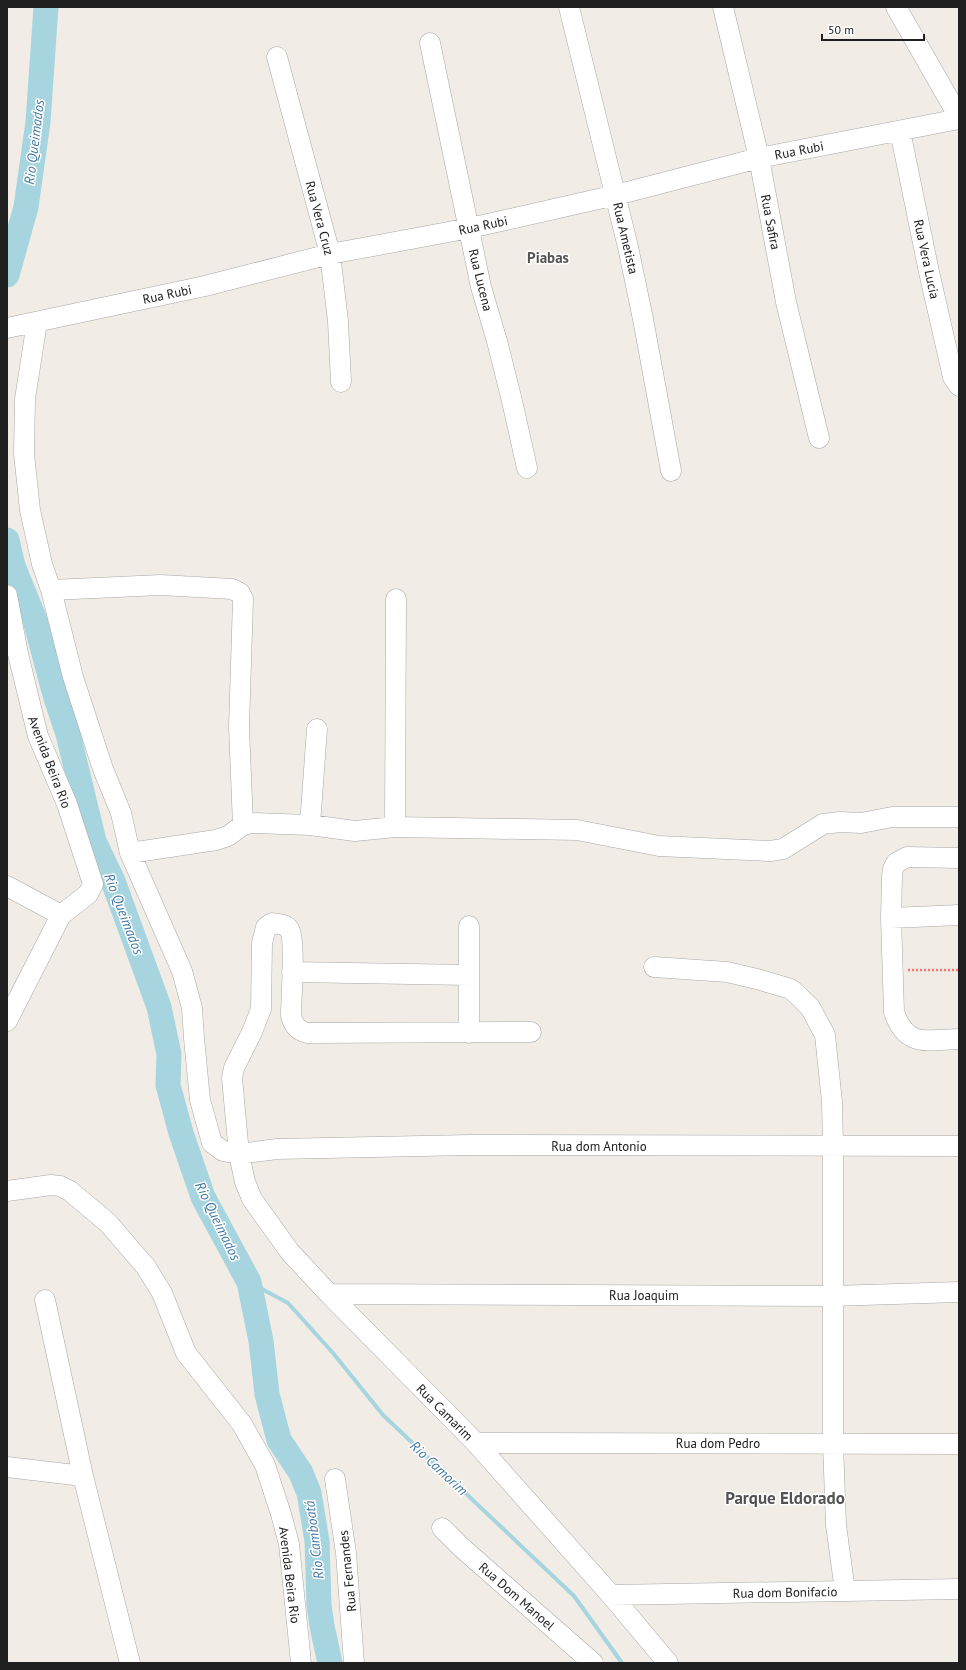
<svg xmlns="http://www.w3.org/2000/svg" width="966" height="1670" viewBox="0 0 966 1670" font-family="'PT Sans',sans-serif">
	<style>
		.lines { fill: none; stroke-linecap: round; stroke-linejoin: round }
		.stream { stroke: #a6d5df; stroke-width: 4 }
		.river { stroke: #a6d5df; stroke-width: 25 }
		.minor-casing { stroke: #a7a7a7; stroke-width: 21 }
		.path { stroke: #fe736a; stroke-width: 2.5; stroke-dasharray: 2 2; stroke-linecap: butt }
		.minor { stroke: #fff; stroke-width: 20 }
		.labels { text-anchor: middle; stroke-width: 3; stroke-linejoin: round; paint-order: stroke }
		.street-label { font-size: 13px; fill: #202020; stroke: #fff }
		.water-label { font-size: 14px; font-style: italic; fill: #4278a3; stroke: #fff }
		.quarter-label { font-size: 15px; font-weight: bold; fill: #535353; stroke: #fff }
		.district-label { font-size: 17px; font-weight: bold; fill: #535353; stroke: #fff }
	</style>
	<rect width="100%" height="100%" fill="#f1ede6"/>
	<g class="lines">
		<path class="stream" d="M249,1282L288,1303L333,1353L383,1415L574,1596L622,1663"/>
		<path class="river" d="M7,275L26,207L38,122L46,7
			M7,540L13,566L35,620L55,695L68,734L94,841L113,881L159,1007L169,1054L168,1085L181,1133L203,1197L249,1282L261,1341L267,1394L279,1440L301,1473L309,1493L317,1541L319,1605L322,1626L330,1663"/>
		<defs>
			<path id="minor" d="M569,7L628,247L643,319L671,471
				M723,7L759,158L786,302L819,438
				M896,7L959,117
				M430,43L481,287L497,341L512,401L527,468
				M277,57L330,254L338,321L341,382
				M900,131L929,272L953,377L959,386
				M37,322L25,399L24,454L30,510L42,564L51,590L73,677L103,769L121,813L130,853L182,971L192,1008L194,1038L200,1100L212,1143L223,1151L239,1154L277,1149L470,1145L959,1146
				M7,328L205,286L330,254L470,228L616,195L759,158L959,119
				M51,590L161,585L232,589L240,593L243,599L239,727L243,825
				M7,595L18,654L38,736L67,804L93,884L88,894L61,915L7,886
				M310,825L317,729
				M395,827L396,599
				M130,853L216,840L228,836L243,825L251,823L310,825L355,831L395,827L577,830L659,846L770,851L783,849L823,824L840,822L861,823L892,817H959
				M959,915L891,918L894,1012C906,1048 927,1040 959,1039
				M891,918L892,877L893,869L896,863L907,857L959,858
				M469,926V1033
				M654,967L727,972L757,979L791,989L810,1007L825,1035L832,1102L833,1146V1443L836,1525L845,1591
				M292,972L469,975
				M7,1021L61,915
				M531,1032L307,1033C297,1030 294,1026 291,1016C291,1000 296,939 289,929C286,924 278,924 272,923L266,927L262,943L261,1009L252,1032L234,1068L232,1078L239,1154L245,1182L252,1199L290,1252L329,1294L476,1443L611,1595L668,1663
				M7,1191L51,1185L60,1186L70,1191L108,1223L146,1267L162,1293L186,1353L242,1424L265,1465L281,1514L289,1544L301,1663
				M329,1294L832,1296L959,1292
				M45,1300L83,1476L130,1663
				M476,1443L959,1444
				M7,1467L83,1476
				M335,1479L346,1553L354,1663
				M442,1528L461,1547L593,1663
				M611,1595L959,1589"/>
		</defs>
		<use href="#minor" class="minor-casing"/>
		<path class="path" d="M908,970H959"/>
		<use href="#minor" class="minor"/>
	</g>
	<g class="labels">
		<g class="street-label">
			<text transform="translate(799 150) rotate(-11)" y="5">Rua Rubi</text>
			<text transform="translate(320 218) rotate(75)" y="5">Rua Vera Cruz</text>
			<text transform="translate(771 222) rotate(79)" y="5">Rua Safira</text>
			<text transform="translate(483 225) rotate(-12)" y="5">Rua Rubi</text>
			<text transform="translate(626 238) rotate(77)" y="5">Rua Ametista</text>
			<text transform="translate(927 259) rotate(78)" y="5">Rua Vera Lucia</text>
			<text transform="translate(481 280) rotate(76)" y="5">Rua Lucena</text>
			<text transform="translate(167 294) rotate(-12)" y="5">Rua Rubi</text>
			<text transform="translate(50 762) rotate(69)" y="5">Avenida Beira Rio</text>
			<text x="599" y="1151">Rua dom Antonio</text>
			<text x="644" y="1300">Rua Joaquim</text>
			<text transform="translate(445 1412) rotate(45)" y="5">Rua Camarim</text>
			<text x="718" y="1448">Rua dom Pedro</text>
			<text transform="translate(347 1571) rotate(-96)" y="5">Rua Fernandes</text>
			<text transform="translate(290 1575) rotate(83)" y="5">Avenida Beira Rio</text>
			<text transform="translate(785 1592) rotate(-1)" y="5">Rua dom Bonifacio</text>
			<text transform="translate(517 1596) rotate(41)" y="5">Rua Dom Manoel</text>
		</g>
		<g class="water-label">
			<text transform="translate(34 142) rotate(-83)" y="5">Rio Queimados</text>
			<text transform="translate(124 914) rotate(69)" y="5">Rio Queimados</text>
			<text transform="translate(218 1221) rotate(64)" y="5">Rio Queimados</text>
			<text transform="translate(439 1468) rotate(43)" y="5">Rio Camorim</text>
			<text transform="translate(314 1540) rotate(-97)" y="5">Rio Camboatá</text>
		</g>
		<g class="quarter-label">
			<text x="548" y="263">Piabas</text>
		</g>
		<g class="district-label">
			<text x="785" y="1504">Parque Eldorado</text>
		</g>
	</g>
	<rect width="966" height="1670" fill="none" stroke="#202020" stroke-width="16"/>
	<path d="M822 34v6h102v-6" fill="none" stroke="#202020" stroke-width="2"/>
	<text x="828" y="34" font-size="12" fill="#202020" stroke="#ffffff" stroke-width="3" paint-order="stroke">50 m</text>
</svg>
